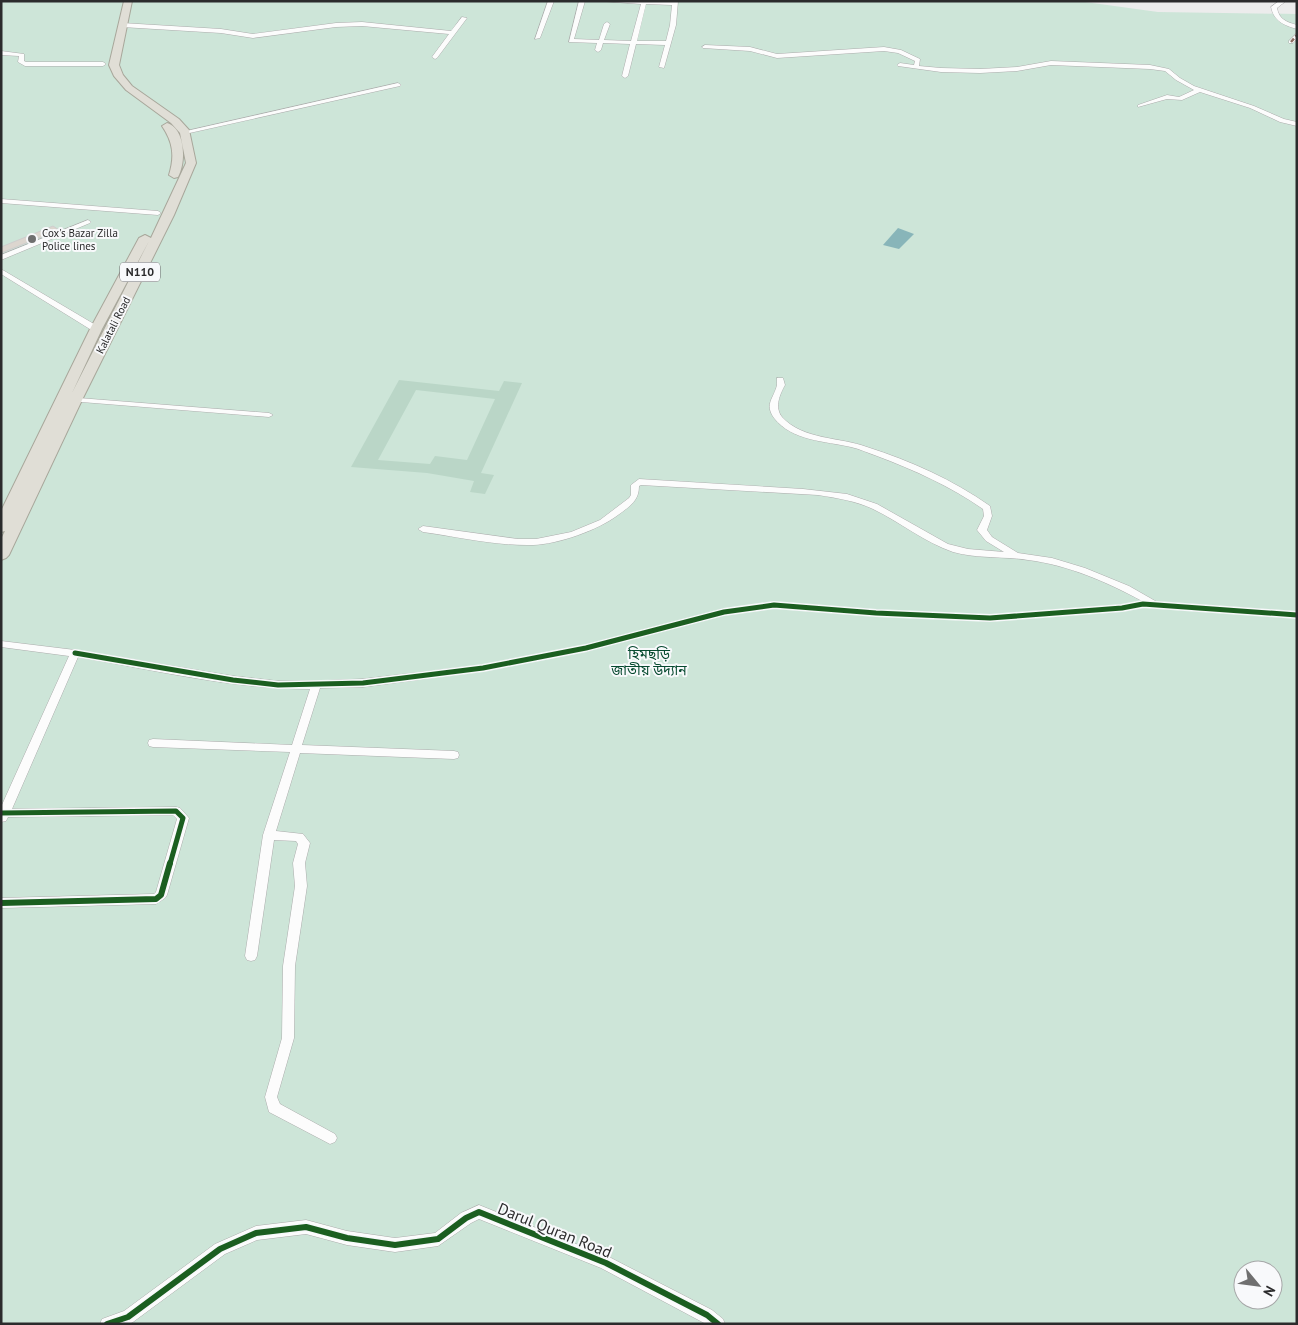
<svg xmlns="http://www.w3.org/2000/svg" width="1298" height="1325" viewBox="0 0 1298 1325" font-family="'PT Sans','Noto Sans Bengali',sans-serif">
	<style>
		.green { fill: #cde5d8; fill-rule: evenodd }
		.forest { fill: #bad6c7; fill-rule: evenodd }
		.water { fill: #88b5b9 }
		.building { fill: #dcd6cf; stroke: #cecece }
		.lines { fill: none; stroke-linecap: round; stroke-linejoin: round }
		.minor-casing { stroke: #acacac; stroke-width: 1 }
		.trunk-casing { stroke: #a8a79b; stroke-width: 2 }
		.minor { fill: #fcfcfc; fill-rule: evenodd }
		.trunk { fill: #e0ded6; fill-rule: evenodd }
		.quiet { stroke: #8d6e63; stroke-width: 2.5; stroke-dasharray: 4.5 2.5; stroke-linecap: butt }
		.cycleway-far1-casing { stroke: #f8f9fb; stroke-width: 8 }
		.cycleway-casing { stroke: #f8f9fb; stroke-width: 9 }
		.cycleway-far1 { stroke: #1b5e20; stroke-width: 5 }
		.cycleway { stroke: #1b5e20; stroke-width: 6 }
		.poi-dot { fill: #6f6f6f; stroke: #f8f9fb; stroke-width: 2 }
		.labels { text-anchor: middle; stroke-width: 4; stroke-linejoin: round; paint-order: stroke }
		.far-poi-label { font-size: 11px; fill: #2b2b2c; stroke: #f8f9fb; text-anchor: start }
		.far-street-label { font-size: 11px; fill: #2b2b2c; stroke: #f8f9fb }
		.shield { fill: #f8f9fb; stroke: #68696a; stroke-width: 1 }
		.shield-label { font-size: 12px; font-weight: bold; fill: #2b2b2c }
		.park-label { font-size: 14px; fill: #074a30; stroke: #f8f9fb }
		.near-street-label { font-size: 16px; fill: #2b2b2c; stroke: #f8f9fb }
	</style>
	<rect width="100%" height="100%" fill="#ececec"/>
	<path class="green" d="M1,1H1078L1158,12L1297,14V1324H1ZM1243,1270H1273V1300H1243Z"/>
	<path class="forest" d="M399,380L499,391L504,381L522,383L481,473L494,475L485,494L470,492L474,481L427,473L351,467ZM416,390L495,399L467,460L435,456L430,464L378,460Z"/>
	<path class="water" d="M898,228L914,234L899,249L883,245Z"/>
	<path class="building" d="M53,226L59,230L1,253V247Z"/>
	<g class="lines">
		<defs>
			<path id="minor" d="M548,1H554L540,38L535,39Z
				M579,1H585L574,39L599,40L604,24L607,22L610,24L604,40L631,41L641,4L600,1H678L676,25L664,68L659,67L665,45L636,44L628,76L625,78L622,76L630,44L603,43L601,50L598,52L595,50L597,43L569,42ZM646,4L672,5L670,25L666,41H637Z
				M1279,1H1286L1277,8C1279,19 1286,22 1297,25V29C1283,25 1274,21 1271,7Z
				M462,17L467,18L437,58L435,59L432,57L449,34L362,26L336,27L253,38L221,33L122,27L119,25L122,23L221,29L253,34L336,23L362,22L451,31Z
				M1297,33V39L1293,43H1289V41Z
				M705,45L750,47L777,54L884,47L901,50L920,59L919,66L941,68L980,69L1017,67L1051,61L1150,65L1169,69L1180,78L1194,86L1254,106L1284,119L1297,122V126L1280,122L1250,108L1200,92L1182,100L1167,99L1138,107V105L1167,95L1179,97L1194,90L1176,80L1165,71L1150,69L1051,65L1017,71L980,73L941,72L898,66L897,65L900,63L914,65L915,61L898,53L884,51L777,58L750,51L703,48L702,47Z
				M1,51L24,54V61L26,62H103L106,64L103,66H25L18,62L19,56L1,55Z
				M398,83L401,85L400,86L185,134L182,132Z
				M1,199L158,211L161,213L158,215L1,203Z
				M88,220L91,222L90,223L1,260V255Z
				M1,269L99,327L100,329L96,331H93L1,274Z
				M777,378H783L785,385C780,394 774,407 782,417C803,440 840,437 867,447C911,461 953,480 990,506L992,516L987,530L992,537L1018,553L1052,558L1085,568L1129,586L1157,602L1297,612V618L1143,607L1122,611L990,621L876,616L774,608L724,615L586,651L483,671L363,687L320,688L302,745L454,751L458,752L459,755L458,758L454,759L300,753L276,831L303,834L310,843L305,863L307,886L295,966L294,1038L277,1097L280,1104L335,1134L337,1138L335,1142L330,1144L269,1112L265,1097L282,1038L283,966L295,886L293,863L298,844L296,841L274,840L257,956L255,960L251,961L247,960L245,956L263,835L290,752L153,747L149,746L148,743L149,740L153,739L292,745L310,689C232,689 155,670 78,657L12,809L176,807L180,808L189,818L167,895L165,898L156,904L1,908V898L154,894L156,892L177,819L173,815L8,817L6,821L1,822V807L69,656L1,647V641L75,650L233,676L278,681H316L363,679L483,665L586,645L724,609L774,602L876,610L990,615L1122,605L1142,601C1107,582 1068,565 1028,560C1003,556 978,559 953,552C924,542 900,522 873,509C856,501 837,498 818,495L641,485L639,486C639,501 630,506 618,515C598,530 559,544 533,545C497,546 459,537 423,532L418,529L423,526L518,539H536L571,532L600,520L629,498L631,495V485L639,479L803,489L847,494L877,504L948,544L968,549L1004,552L986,541L977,530L984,516L983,509C950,486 914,470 877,456C868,453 860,449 851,447C825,441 792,441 774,418C764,404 774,398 777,385C777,383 777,381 777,378Z
				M66,397L269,413L273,415L269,417L69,401H66Z
				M479,1205L611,1258L712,1310L723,1319L725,1324H706L601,1268L479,1219L471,1223L438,1246L395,1252L347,1245L306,1234L257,1240L225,1254L133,1322L129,1324H100L102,1319L124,1311L215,1244L256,1226L306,1220L347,1231L395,1238L435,1233L461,1213Z"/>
			<path id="trunk" d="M124,1H132L119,65L123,75L132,86L179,119L189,130L196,163L174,215L82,400L9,555L6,558L1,560V539L5,531L1,532V511L90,329L139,238L145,235L151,238L186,163L180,133L171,123L126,90L114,76L109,65ZM149,241L72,393L102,329Z
				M167,123C186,129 186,163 178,177L174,178L169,175C175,156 173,142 162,126Z"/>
		</defs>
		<use href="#minor" class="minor-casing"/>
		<use href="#trunk" class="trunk-casing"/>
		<use href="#minor" class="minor"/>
		<use href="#trunk" class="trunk"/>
		<path class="quiet" d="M1291,42L1297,35"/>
		<defs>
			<path id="cycleway-far1" d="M75,653L233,680L278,685L363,683L483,668L586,648L724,612L774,605L876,613L990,618L1122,608L1143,604L1297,615
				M1,813L176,811L183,818L170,864"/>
			<path id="cycleway" d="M1,903L156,899L161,895L170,863
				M107,1324L128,1317L220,1249L256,1233L306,1227L347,1238L395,1245L438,1239L466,1218L479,1212L606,1263L707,1315L718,1324"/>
		</defs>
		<use href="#cycleway-far1" class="cycleway-far1-casing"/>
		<use href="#cycleway" class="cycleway-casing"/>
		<use href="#cycleway-far1" class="cycleway-far1"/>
		<use href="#cycleway" class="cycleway"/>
	</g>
	<circle class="poi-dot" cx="32" cy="239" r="5"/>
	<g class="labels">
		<g class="far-poi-label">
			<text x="42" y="237">Cox's Bazar Zilla<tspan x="42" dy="13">Police lines</tspan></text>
		</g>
		<g class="far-street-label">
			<text transform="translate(113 325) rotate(-63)" y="4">Kalatali Road</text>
		</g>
		<rect class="shield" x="120" y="262.5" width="40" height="19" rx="4"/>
		<g class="shield-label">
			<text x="140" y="276">N110</text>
		</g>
		<g class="park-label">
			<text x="649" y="659">হিমছড়ি<tspan x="649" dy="16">জাতীয় উদ্যান</tspan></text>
		</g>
		<g class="near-street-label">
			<text transform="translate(555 1230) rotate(22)" y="6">Darul Quran Road</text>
		</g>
	</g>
	<rect width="1298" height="1325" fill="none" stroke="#2b2b2c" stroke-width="5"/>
	<g transform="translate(1258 1285) rotate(119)"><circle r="24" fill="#f8f9fb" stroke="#a6a7a8"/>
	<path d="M0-4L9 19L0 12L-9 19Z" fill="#6f6f6f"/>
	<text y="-8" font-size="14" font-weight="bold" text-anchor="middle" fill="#2b2b2c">N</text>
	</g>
</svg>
